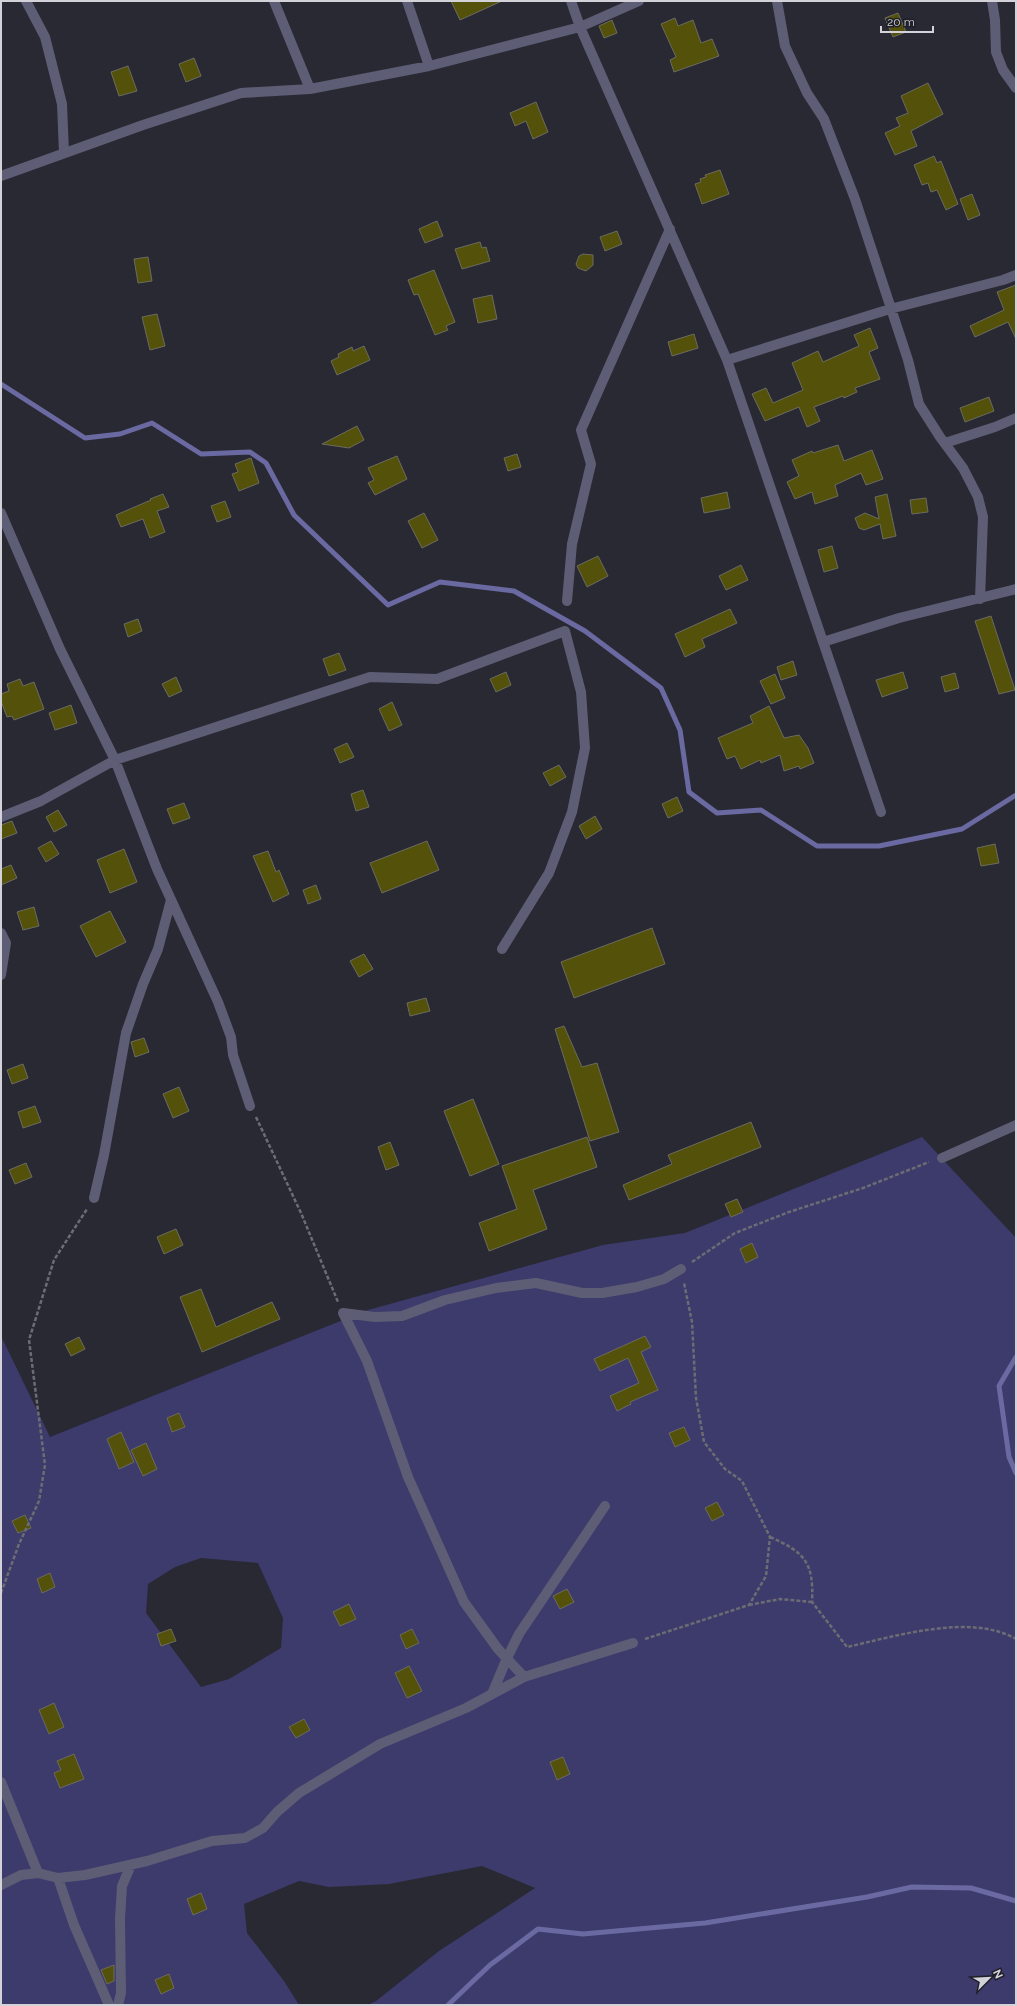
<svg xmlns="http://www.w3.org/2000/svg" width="1017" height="2006" viewBox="0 0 1017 2006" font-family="Raleway,sans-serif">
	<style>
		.green { fill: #3d3a6c; fill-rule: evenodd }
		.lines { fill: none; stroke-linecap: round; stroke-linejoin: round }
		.stream { stroke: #6b69a2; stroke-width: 5 }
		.building { fill: #54520a; stroke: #6b6b60 }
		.path { stroke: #6c6c74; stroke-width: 2.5; stroke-dasharray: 4 2; stroke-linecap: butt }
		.minor { stroke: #5d5d75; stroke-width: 10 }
	</style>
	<rect width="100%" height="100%" fill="#292933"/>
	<path class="green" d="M922,1137L1016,1238V2005H368L376,2001L439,1951L535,1888L482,1866L389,1884L329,1887L299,1881L244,1904L247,1933L284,1981L299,2005H1V1336L50,1437L368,1310L603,1245L685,1233ZM201,1558L258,1563L283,1618L281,1648L229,1679L201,1687L146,1613L148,1584L175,1567Z"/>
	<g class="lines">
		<path class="stream" d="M1,384L85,438L120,434L152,423L201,454L250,452L266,463L294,515L388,605L440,582L514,591L585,631L661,688L680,730L689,792L717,813L761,810L817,846H879L962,829L1016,795
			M1016,1357L999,1386L1009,1457L1016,1473
			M448,2005L490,1965L538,1929L583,1934L705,1923L867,1897L912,1887L971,1888L1016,1901"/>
	</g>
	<path class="building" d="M451,1H502L460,20Z
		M898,13L906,32L893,37L885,18Z
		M675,18L678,26L693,20L701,43L712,39L719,56L674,72L670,60L676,57L661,24Z
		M612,20L617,33L604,38L599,26Z
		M194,58L201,76L186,82L179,64Z
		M128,66L137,91L119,96L111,72Z
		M928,83L943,114L911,131L917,146L895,155L885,133L900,126L896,118L908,113L901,96Z
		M536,102L548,132L533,139L526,121L515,126L510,113Z
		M934,156L937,163L941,161L958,204L946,210L937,190L931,192L928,183L922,185L914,165Z
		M720,170L729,194L702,204L695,184L701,182L700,179L706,177L705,175Z
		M972,194L980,215L968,220L960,199Z
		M437,221L443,236L425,243L419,229Z
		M617,231L622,244L605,251L600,237Z
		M480,242L482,248L486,247L490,261L462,269L455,249Z
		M583,254L593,255V265L586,271L578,268L576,264L579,256Z
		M148,257L152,281L138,283L134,259Z
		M434,270L455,322L446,326L448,330L435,335L418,294L414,295L408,280Z
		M1016,285V339L1008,322L975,337L970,326L1004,310L997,292Z
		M492,295L497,319L478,323L473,299Z
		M157,314L165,346L150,350L142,317Z
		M870,328L878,348L869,352L880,379L855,388L857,392L844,398L843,396L814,407L820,421L807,427L799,407L765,421L752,394L766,388L773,403L803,390L792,363L818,351L823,362L859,346L854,335Z
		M694,334L698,348L672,356L668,342Z
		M364,346L370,360L337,375L331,361L339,357L338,354L352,347L353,351Z
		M989,397L994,411L965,422L960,408Z
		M357,426L364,440L349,448L322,444Z
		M838,445L844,461L872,450L883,479L866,485L861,473L835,485L838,496L815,504L812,492L795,499L787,482L799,476L792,460L812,451L813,453Z
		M517,454L521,467L508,471L504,458Z
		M397,456L407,479L375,495L368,483L374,480L368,468Z
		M251,458L259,483L239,491L232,474L238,472L235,464Z
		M727,492L730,508L704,513L701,498Z
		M163,494L169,507L157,511L165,532L150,538L143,519L121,527L116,515L151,500L150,499Z
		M887,494L896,536L883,539L880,524L864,530L859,528L855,518L865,513L879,519L875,497Z
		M926,498L928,512L912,514L910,500Z
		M225,501L231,517L217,522L211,506Z
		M424,513L438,540L422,548L408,521Z
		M832,546L838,568L824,572L818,550Z
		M598,556L608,576L587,587L577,566Z
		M741,565L748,580L726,590L719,576Z
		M730,609L737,623L702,639L705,647L685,657L675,634Z
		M991,616L1015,690L999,694L975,621Z
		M138,619L142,631L128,637L124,624Z
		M339,653L346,670L329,676L323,659Z
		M793,661L797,675L781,680L777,667Z
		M506,672L511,685L496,692L490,679Z
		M903,672L908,688L882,697L876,680Z
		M955,673L959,688L945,692L941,677Z
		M775,674L785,698L771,704L760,681Z
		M176,677L182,691L169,697L162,684Z
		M20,679L23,686L34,682L44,709L14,720L12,716L7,717L1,701V694L9,691L7,684Z
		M392,702L402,725L389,731L379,709Z
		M71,705L77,723L55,730L49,713Z
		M769,706L784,738L799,735L808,748L814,763L800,769L799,766L784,771L780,755L761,763L760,760L741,769L735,756L727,759L718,738L753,723L750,716Z
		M347,743L354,757L340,763L334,749Z
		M559,765L566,777L550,786L543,773Z
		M363,790L369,807L356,811L351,794Z
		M677,797L683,811L668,818L662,804Z
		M184,803L190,818L173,824L167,809Z
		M58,810L67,825L54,832L46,817Z
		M595,816L602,829L586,839L579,826Z
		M12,821L17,833L1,839V825Z
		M51,841L59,854L46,862L38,848Z
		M427,841L439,870L382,893L370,863Z
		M995,844L999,863L981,866L977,848Z
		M124,849L137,882L110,893L97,860Z
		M268,851L276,872L279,870L289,894L273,902L253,856Z
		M11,865L17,878L1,885V869Z
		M316,885L321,899L308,904L303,890Z
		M34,907L39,926L23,930L17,912Z
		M110,911L126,942L96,957L80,926Z
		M652,928L665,964L574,998L561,962Z
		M364,954L373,969L359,977L350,961Z
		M426,998L430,1011L410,1016L407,1003Z
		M564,1026L582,1067L597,1063L619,1132L590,1141L555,1029Z
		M144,1038L149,1052L135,1057L131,1042Z
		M23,1064L28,1078L12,1084L7,1070Z
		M179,1087L189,1111L173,1118L163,1094Z
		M473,1099L499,1164L470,1176L444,1111Z
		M35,1106L41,1122L23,1128L18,1112Z
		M751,1122L761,1147L629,1200L623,1185L672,1164L668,1155Z
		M587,1137L597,1167L533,1190L547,1229L489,1251L479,1223L517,1209L502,1166Z
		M390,1142L399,1165L386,1170L378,1147Z
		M26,1163L32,1177L15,1184L9,1170Z
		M737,1199L743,1212L731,1217L725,1204Z
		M176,1229L183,1245L164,1254L157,1237Z
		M752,1243L758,1257L746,1263L740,1249Z
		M201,1289L216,1327L272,1302L280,1319L202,1352L180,1297Z
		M645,1336L651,1347L641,1352L658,1390L630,1402L631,1404L617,1411L610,1396L639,1383L628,1358L600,1371L594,1359Z
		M79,1337L85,1349L71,1356L65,1344Z
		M179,1413L185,1427L172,1432L167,1418Z
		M684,1427L690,1440L675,1447L669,1433Z
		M121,1432L134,1462L119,1469L107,1439Z
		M146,1443L157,1469L143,1476L131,1450Z
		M717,1502L724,1515L712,1521L705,1508Z
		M25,1515L31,1528L18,1533L12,1521Z
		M50,1573L55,1587L42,1593L37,1579Z
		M567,1589L574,1602L560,1609L553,1596Z
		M349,1604L356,1619L340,1626L333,1612Z
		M171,1629L176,1641L161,1646L157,1634Z
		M412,1629L419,1643L406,1649L400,1635Z
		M409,1666L422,1691L407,1698L395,1673Z
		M54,1703L64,1727L49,1734L39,1710Z
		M304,1719L310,1730L296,1738L289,1727Z
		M74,1754L84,1779L60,1788L54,1773L61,1770L57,1761Z
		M563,1757L570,1774L557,1780L550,1762Z
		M201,1893L207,1909L193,1915L187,1899Z
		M114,1965V1981L107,1984L101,1970Z
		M169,1974L174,1988L161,1994L155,1980Z"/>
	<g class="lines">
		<path class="path" d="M256,1117L301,1213L338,1302
			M692,1262L735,1233L789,1212L863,1188L929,1162
			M770,1537C805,1552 814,1563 812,1602L847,1647C896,1636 971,1613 1016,1639
			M1,1593L19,1544L39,1501L45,1465L29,1340L54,1260L87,1209
			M749,1605L780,1599L812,1602
			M645,1639L749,1605L766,1576L770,1537L742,1481L725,1469L704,1442L696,1398L692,1322L684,1283"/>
		<path class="minor" d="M26,1L45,37L62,104L64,153
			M274,1L310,89
			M407,1L429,66
			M571,1L580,27L727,360
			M777,1L785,46L807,93L824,119L855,199L908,360L919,404L940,437L963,468L978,497L983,517L980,599
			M992,1L995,20L996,52L1003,70L1016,88
			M1,176L143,125L241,93L310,89L429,66L580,27L639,1
			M945,443L995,427L1016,418
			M1,513L60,649L115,760L157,869L218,1002L231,1037L233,1055L250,1106
			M567,601L572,544L591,464L581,430L670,229
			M823,642L899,618L1016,589
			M881,812L727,360L890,309L1003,280L1016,275
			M1,817L41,801L115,760L370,677L437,679L565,631L581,692L585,748L572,812L549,873L502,949
			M1,933L6,943L1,975
			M942,1158L1016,1125
			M94,1198L104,1155L126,1033L143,984L158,949L171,900
			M343,1313L367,1361L408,1477L464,1602L498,1649L524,1677
			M343,1313L375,1317L402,1316L445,1300L496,1288L536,1283L582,1293H602L637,1287L664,1279L681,1269
			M492,1694L507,1658L519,1634L605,1506
			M1,1782L38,1873
			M58,1878L74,1925L109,2005
			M1,1885L21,1875L38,1873L58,1878L85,1875L147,1861L212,1841L245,1838L263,1828L277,1812L299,1793L380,1744L466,1708L524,1677L633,1643
			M118,2005L121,1993L120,1919L122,1886L131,1865"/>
	</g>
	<rect width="1017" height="2006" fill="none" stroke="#d2d2d8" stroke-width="4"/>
	<g transform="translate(989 1978) rotate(66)" stroke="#1f1f29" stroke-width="3" paint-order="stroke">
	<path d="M0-3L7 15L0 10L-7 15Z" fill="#d2d2d8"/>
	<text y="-6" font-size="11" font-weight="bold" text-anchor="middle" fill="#d2d2d8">N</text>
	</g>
	<path d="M881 26v6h52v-6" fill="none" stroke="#d2d2d8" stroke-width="2"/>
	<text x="887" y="26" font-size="12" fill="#d2d2d8" stroke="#1f1f29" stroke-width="3" paint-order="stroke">20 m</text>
</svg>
